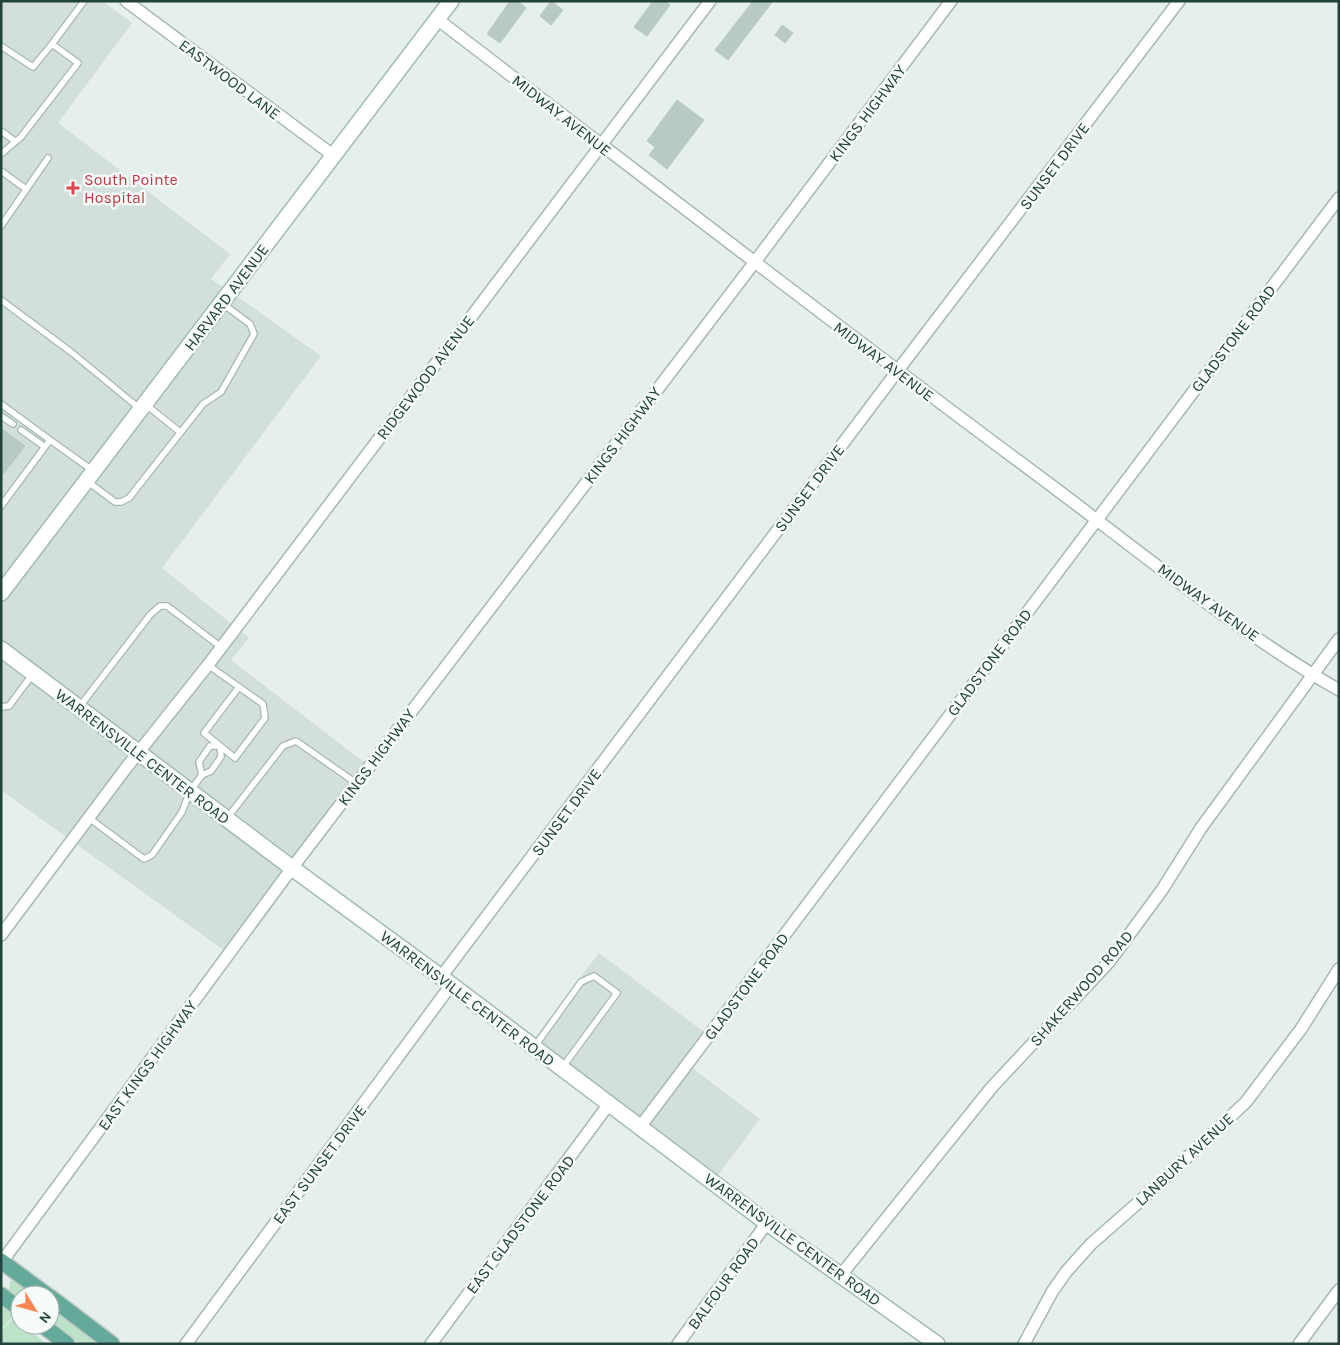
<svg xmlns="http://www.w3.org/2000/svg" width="1340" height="1345" viewBox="0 0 1340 1345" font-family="Karla,sans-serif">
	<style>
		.built { fill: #d2dfda }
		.green { fill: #bce2c8 }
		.building { fill: #b9cac4; stroke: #b6cac3 }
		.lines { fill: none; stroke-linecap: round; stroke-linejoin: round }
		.lane-casing { stroke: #a6b8b3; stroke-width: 8 }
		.street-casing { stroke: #a6b8b3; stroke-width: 14 }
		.secondary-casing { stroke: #a2bcb4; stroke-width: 18 }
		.primary-casing { stroke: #c1cac8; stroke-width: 18 }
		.lane { stroke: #fff; stroke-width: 5.5 }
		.street { stroke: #fff; stroke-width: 11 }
		.secondary { stroke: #fff; stroke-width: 15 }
		.primary { stroke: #65a99b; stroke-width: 15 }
		.health-dot { fill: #e0444e; stroke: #f6fbf9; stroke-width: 2 }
		.labels { text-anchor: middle; stroke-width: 5; stroke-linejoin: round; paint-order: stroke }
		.street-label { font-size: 16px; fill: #21433c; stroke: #f6fbf9 }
		.health-label { font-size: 16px; fill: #be3a42; stroke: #f6fbf9; text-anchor: start }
	</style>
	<rect width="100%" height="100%" fill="#e5efeb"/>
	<path class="built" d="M1,1H102L132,23L58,123L230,254L211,279L248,304L321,356L162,568L249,638L231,660L369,766L229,954L1,790Z
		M599,953L708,1035L687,1064L760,1119L713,1182L530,1044Z"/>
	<path class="green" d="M10,1281H15L34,1295H20V1308L1,1330V1289L10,1292L9,1291Z
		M50,1307L99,1344H80L50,1321Z
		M13,1318L47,1344H1V1331Z"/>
	<path class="building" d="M510,1H518L526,8L500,43L487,34Z
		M551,1L563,10L551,25L540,16Z
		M653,1H665L670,5L647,36L634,27Z
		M753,1H773L728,60L715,50Z
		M782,25L793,33L785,43L775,35Z
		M677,100L704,120L667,169L649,155L655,147L647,141Z
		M1,428L25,446L1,477Z"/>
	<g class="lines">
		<defs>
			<path id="lane" d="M52,44L84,1
				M1,46L33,67L52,44L78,63L21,137L1,154
				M1,131L15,141
				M1,171L26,189
				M1,226L48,158
				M1,300L71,352L139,408
				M1,404L50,440
				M145,404L180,432
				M1,416L13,424
				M21,430L45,447
				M87,481L115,502H121L129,498L203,404L221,392L254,334L250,324L223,304
				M1,506L50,440L92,470
				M208,665L263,704L265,718L235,758L204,733L239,687
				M80,706L150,615L160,606H167L221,647
				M1,707L9,706L32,675
				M202,775L199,762L210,746H220
				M228,817L283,746L296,741L356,783
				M89,818L144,859L152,855L182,812L190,791L202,775L211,771L221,757L220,746
				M535,1046L581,982L594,976L617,993L562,1068"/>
			<path id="street" d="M126,1L334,156
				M437,19C638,172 837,327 1040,477C1138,550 1233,629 1339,690
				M1,935L126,768L208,665L710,1
				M441,977L905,361L1179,1
				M640,1127L1339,198
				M1,1263L292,868L754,263L951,1
				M841,1275L992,1087L1109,962L1162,890L1201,828L1339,639
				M186,1344L451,985
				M431,1344L609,1104
				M678,1344L767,1223
				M1024,1344L1052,1292L1066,1272L1091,1244L1148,1194L1246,1102L1301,1029L1339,969
				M1299,1344L1339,1290"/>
			<path id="secondary" d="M1,593L451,1
				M1,649L292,868L441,977L767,1223L937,1344"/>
			<path id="primary" d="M1,1261L47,1295
				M1,1295L20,1309
				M50,1297L112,1344
				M42,1325L67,1344"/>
		</defs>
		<use href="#lane" class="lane-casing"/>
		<use href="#street" class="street-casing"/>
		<use href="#secondary" class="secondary-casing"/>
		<use href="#primary" class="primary-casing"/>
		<use href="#lane" class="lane"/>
		<use href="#street" class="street"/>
		<use href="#secondary" class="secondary"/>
		<use href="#primary" class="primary"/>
	</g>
	<path class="health-dot" d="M70.5 180.5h5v5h5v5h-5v5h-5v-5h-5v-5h5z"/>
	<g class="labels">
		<g class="street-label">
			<text transform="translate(230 79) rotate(37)" y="6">EASTWOOD LANE</text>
			<text transform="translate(867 113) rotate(-53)" y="6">KINGS HIGHWAY</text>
			<text transform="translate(562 115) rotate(38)" y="6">MIDWAY AVENUE</text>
			<text transform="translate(1054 166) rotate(-53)" y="6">SUNSET DRIVE</text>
			<text transform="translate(226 297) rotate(-53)" y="6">HARVARD AVENUE</text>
			<text transform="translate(1233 338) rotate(-53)" y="6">GLADSTONE ROAD</text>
			<text transform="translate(884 361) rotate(37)" y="6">MIDWAY AVENUE</text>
			<text transform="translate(425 377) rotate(-53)" y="6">RIDGEWOOD AVENUE</text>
			<text transform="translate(622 435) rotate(-53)" y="6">KINGS HIGHWAY</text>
			<text transform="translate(809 488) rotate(-53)" y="6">SUNSET DRIVE</text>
			<text transform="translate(1209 602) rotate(36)" y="6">MIDWAY AVENUE</text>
			<text transform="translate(989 662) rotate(-53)" y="6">GLADSTONE ROAD</text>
			<text transform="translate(143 756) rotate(37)" y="6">WARRENSVILLE CENTER ROAD</text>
			<text transform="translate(376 757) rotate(-53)" y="6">KINGS HIGHWAY</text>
			<text transform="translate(566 812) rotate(-53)" y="6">SUNSET DRIVE</text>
			<text transform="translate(746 986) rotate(-53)" y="6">GLADSTONE ROAD</text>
			<text transform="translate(1081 988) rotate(-49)" y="6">SHAKERWOOD ROAD</text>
			<text transform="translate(468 998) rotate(37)" y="6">WARRENSVILLE CENTER ROAD</text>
			<text transform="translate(147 1065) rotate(-54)" y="6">EAST KINGS HIGHWAY</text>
			<text transform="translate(1184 1159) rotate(-43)" y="6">LANBURY AVENUE</text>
			<text transform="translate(319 1164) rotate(-53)" y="6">EAST SUNSET DRIVE</text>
			<text transform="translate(520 1224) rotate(-53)" y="6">EAST GLADSTONE ROAD</text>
			<text transform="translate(793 1239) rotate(36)" y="6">WARRENSVILLE CENTER ROAD</text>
			<text transform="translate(723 1283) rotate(-54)" y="6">BALFOUR ROAD</text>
		</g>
		<g class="health-label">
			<text x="84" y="185">South Pointe<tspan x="84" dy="18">Hospital</tspan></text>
		</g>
	</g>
	<rect width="1340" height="1345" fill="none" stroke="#21433c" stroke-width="5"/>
	<g transform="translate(35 1310) rotate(127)"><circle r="24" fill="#f6fbf9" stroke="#a1b1ad"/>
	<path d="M0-4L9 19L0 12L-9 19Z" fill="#ff8753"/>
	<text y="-8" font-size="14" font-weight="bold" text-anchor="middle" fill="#21433c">N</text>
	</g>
</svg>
